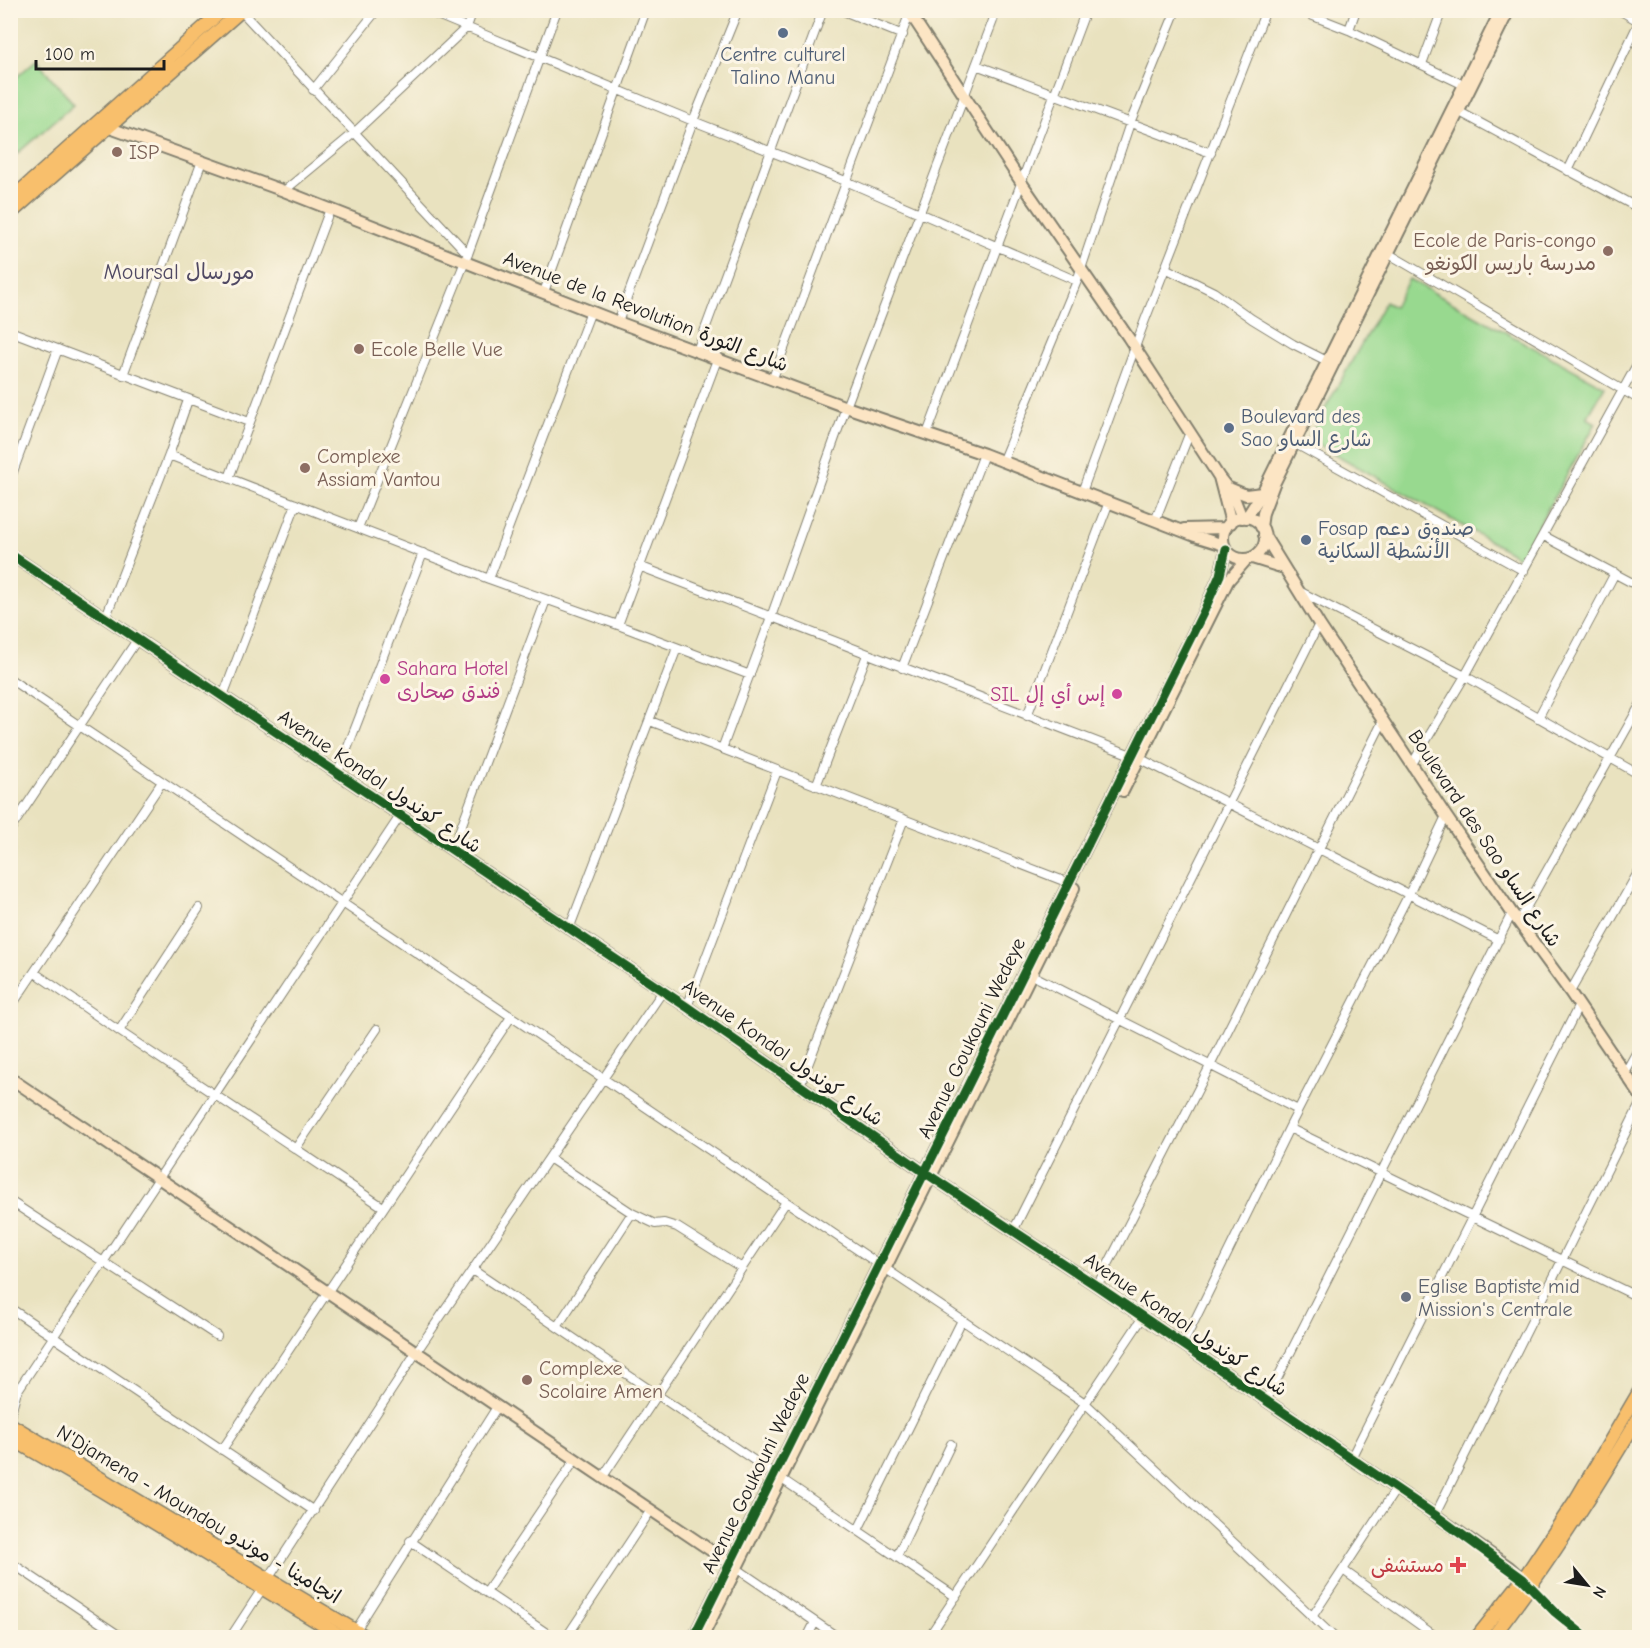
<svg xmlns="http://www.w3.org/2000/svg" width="1650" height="1648" viewBox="0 0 1650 1648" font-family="'Comic Neue','Playpen Sans Arabic',sans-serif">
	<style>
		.green { fill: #98d98f; stroke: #5a7a56; stroke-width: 1.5 }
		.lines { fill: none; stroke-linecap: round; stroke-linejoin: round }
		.street-casing { stroke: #827f6e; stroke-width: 10 }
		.secondary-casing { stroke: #827f6e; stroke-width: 14 }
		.primary-casing { stroke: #827f6e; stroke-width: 15 }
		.street { stroke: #fff; stroke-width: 8 }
		.secondary { stroke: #fce5c4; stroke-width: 10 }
		.primary { stroke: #f8bf6c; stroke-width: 12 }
		.cycleway-casing { stroke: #fcf5e5; stroke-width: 13 }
		.cycleway { stroke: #1b5e20; stroke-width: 9 }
		.service-dot { fill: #5c6f8a; stroke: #fcf5e5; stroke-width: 2 }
		.education-dot { fill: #8d6e63; stroke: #fcf5e5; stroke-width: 2 }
		.hotel-dot { fill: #d1479c; stroke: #fcf5e5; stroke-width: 2 }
		.worship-dot { fill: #6b7280; stroke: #fcf5e5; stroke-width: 2 }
		.health-dot { fill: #e0444e; stroke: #fcf5e5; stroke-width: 2 }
		.labels { text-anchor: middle; stroke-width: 6; stroke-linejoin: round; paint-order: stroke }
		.service-label { font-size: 20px; fill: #4e5e75; stroke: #fcf5e5; text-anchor: start }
		.education-label { font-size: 20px; fill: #785e54; stroke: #fcf5e5; text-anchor: start }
		.street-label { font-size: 20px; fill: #1c1c1c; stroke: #fcf5e5 }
		.hotel-label { font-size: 20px; fill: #b23c85; stroke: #fcf5e5; text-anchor: start }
		.worship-label { font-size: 20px; fill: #5b616d; stroke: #fcf5e5; text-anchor: start }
		.health-label { font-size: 20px; fill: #be3a42; stroke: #fcf5e5; text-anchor: end }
		.quarter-label { font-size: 22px; fill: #514a64; stroke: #fcf5e5 }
	</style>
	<rect width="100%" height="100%" fill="#fcf5e5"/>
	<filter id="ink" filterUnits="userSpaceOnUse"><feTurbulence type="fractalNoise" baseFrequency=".0167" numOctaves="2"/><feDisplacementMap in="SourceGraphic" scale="12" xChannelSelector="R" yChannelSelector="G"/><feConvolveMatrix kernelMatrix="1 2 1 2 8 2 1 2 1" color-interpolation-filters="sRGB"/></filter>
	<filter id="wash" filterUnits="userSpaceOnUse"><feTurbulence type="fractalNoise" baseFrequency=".008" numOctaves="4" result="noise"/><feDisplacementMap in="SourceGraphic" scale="24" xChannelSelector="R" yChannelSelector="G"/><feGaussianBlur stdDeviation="1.35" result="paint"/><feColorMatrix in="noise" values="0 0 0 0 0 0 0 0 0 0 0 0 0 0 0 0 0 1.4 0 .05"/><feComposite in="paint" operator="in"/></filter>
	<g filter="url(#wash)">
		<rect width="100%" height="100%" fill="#e9e2bf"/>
		<path class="green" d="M36,60L74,104L11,159V82Z
			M1409,279L1605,387L1587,418L1596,423L1520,558L1308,439L1385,302L1394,307Z"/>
	</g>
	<g filter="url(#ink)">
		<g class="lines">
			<defs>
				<path id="street" d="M425,10L693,121L848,182L1077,281
					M841,10L903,35
					M1298,10L1349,30L1466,86
					M1619,10L1640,22
					M241,11L468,254
					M1349,30L1356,10
					M1422,64L1442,10
					M976,65L1211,153
					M313,90L377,10
					M1456,110L1640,209
					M1568,171L1640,20
					M284,191L354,133L467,27L473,10
					M1389,254L1640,400
					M1165,268L1214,292L1252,319L1293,344L1327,361
					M544,292L646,10
					M618,322L693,121L738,10
					M10,331L249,422
					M697,351L823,10
					M123,375L202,161
					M773,378L910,12
					M927,434L1086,10
					M1292,442L1524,571
					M169,455L489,579L618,625L750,675
					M1002,462L1077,281L1130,123L1176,10
					M229,478L330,209
					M10,480L58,349
					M1082,492L1145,320L1266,10
					M1155,521L1190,432
					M358,528L468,254L557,10
					M1544,536L1640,587
					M639,566L1139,758L1499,940
					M489,579L591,311
					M1299,591L1465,676L1640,775
					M105,619L169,455L188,400
					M618,625L718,357
					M902,668L984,454
					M10,679L1085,1403L1335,1638
					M223,696L296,504
					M1027,716L1109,502
					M1538,718L1615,573
					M650,721L1069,883
					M722,749L771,617L846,407L997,10
					M1412,764L1465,676L1640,359
					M337,775L423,553
					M816,786L867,655
					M10,830L137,640
					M452,851L546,600
					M1518,922L1640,705
					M569,929L677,648
					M35,973L119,1031L383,1207
					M1028,973L1298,1110
					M1570,992L1640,869
					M687,1007L777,771
					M10,1008L162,782
					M119,1031L199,908
					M1625,1073L1640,1046
					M800,1085L904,819
					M1289,1128L1640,1298
					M296,1148L377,1029
					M549,1158L632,1213L655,1224L664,1223L677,1227L742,1268
					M10,1201L217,1336
					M1013,1231L1319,624
					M473,1270L956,1597
					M1097,1286L1210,1066L1383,721
					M10,1308L314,1511
					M557,1327L632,1213
					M1183,1344L1289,1128L1409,894L1446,816
					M10,1398L16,1393L400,816
					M1266,1401L1512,913
					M10,1417L16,1394
					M222,1450L511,1017
					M1351,1458L1579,1005
					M602,1478L786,1202
					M1435,1515L1640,1104
					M858,1530L962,1320
					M410,1541L554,1638
					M897,1556L951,1444
					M10,1562L123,1638
					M736,1568L839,1638
					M1343,1570L1438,1638
					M268,1579L417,1351L663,991
					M1530,1586L1555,1612L1587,1638
					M486,1592L575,1460
					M1312,1617L1396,1489
					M356,1630L497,1407
					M230,1638L262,1589
					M566,1638L651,1510
					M807,1638L815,1622
					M928,1638L1143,1317"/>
				<path id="secondary" d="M908,10L1021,182L1128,337L1219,477L1233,495L1242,518
					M104,123L110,128L284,191L618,322L846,407L984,454L1195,536L1224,545
					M1219,477L1231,523
					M1229,488L1246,495L1262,493
					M1223 538a21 21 0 1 1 42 0a21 21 0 1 1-42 0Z
					M1246,518L1262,493L1501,10
					M1261,527L1263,513L1274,484L1509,10
					M1184,529L1226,528
					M1264,535L1319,624L1446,816L1512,913L1570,992L1640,1095
					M10,554L687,1007L924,1172L1097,1286L1435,1515L1509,1567L1527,1583
					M1252,558L1284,568
					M1123,791L1228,581L1247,559
					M10,1078L734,1566
					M693,1638L1204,611L1220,575L1226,549
					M702,1638L1074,888"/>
				<path id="primary" d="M10,200L223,10
					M10,214L242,10
					M10,1424L368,1638
					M10,1438L100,1490L344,1638
					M1476,1638L1523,1579L1576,1499L1640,1390
					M1492,1638C1547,1567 1594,1492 1640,1415"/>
			</defs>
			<use href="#street" class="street-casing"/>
			<use href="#secondary" class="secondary-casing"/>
			<use href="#primary" class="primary-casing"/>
			<use href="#street" class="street"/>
			<use href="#secondary" class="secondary"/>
			<use href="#primary" class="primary"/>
			<defs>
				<path id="cycleway" d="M10,554L687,1007L924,1172L1097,1286L1435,1515L1523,1579L1555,1612L1587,1638
					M693,1638L1204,611L1220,575L1226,549"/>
			</defs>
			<use href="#cycleway" class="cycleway-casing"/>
			<use href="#cycleway" class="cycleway"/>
		</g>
	</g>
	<g class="service-dot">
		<circle cx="783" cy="33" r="6"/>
		<circle cx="1229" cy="428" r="6"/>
		<circle cx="1306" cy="540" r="6"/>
	</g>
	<g class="education-dot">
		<circle cx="117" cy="152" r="6"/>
		<circle cx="1608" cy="251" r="6"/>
		<circle cx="359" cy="349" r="6"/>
		<circle cx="305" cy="468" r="6"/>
		<circle cx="527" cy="1380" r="6"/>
	</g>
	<g class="hotel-dot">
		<circle cx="385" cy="679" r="6"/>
		<circle cx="1117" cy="694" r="6"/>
	</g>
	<circle class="worship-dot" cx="1406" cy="1297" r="6"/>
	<path class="health-dot" d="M1455 1556h6v6h6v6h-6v6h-6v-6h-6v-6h6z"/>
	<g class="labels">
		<g class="service-label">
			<text x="783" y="61" text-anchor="middle">Centre culturel<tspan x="783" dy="23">Talino Manu</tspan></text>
			<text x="1241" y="423">Boulevard des<tspan x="1241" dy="23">Sao شارع الساو</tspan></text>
			<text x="1318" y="535">Fosap صندوق دعم<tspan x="1318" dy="23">الأنشطة السكانية</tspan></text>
		</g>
		<g class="education-label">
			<text x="129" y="159">ISP</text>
			<text x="1596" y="247" text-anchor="end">Ecole de Paris-congo<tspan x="1596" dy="23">مدرسة باريس الكونغو</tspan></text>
			<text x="371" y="356">Ecole Belle Vue</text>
			<text x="317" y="463">Complexe<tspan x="317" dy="23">Assiam Vantou</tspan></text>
			<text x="539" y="1375">Complexe<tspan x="539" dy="23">Scolaire Amen</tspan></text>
		</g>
		<g class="street-label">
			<text transform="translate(646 311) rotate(21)" y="7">Avenue de la Revolution شارع الثورة</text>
			<text transform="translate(380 781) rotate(34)" y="7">Avenue Kondol شارع كوندول</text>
			<text transform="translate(1485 838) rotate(56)" y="7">Boulevard des Sao شارع الساو</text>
			<text transform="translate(971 1038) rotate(-64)" y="7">Avenue Goukouni Wedeye</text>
			<text transform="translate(783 1052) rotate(35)" y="7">Avenue Kondol شارع كوندول</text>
			<text transform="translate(1186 1324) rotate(34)" y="7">Avenue Kondol شارع كوندول</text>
			<text transform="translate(755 1473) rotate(-64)" y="7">Avenue Goukouni Wedeye</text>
			<text transform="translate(199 1514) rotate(31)" y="7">N'Djamena - Moundou انجامينا - موندو</text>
		</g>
		<g class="hotel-label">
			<text x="397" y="675">Sahara Hotel<tspan x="397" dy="23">فندق صحارى</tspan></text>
			<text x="1105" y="701" text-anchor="end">SIL إس أي إل</text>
		</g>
		<g class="worship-label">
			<text x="1418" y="1293">Eglise Baptiste mid<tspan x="1418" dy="23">Mission's Centrale</tspan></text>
		</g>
		<g class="health-label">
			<text x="1444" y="1572">مستشفى</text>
		</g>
		<g class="quarter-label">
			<text x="179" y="279">Moursal مورسال</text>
		</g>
	</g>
	<rect width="1650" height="1648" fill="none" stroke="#fcf5e5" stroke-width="36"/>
	<g transform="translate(1587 1585) rotate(120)" stroke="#fcf5e5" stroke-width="4.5" paint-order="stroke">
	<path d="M0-4.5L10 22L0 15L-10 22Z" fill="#1c1c1c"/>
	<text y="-9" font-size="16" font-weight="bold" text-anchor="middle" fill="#1c1c1c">N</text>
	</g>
	<path d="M36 60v9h128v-9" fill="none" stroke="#1c1c1c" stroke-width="3"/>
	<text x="45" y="60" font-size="18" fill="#1c1c1c" stroke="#fcf5e5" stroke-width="4.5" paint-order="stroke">100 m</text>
</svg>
